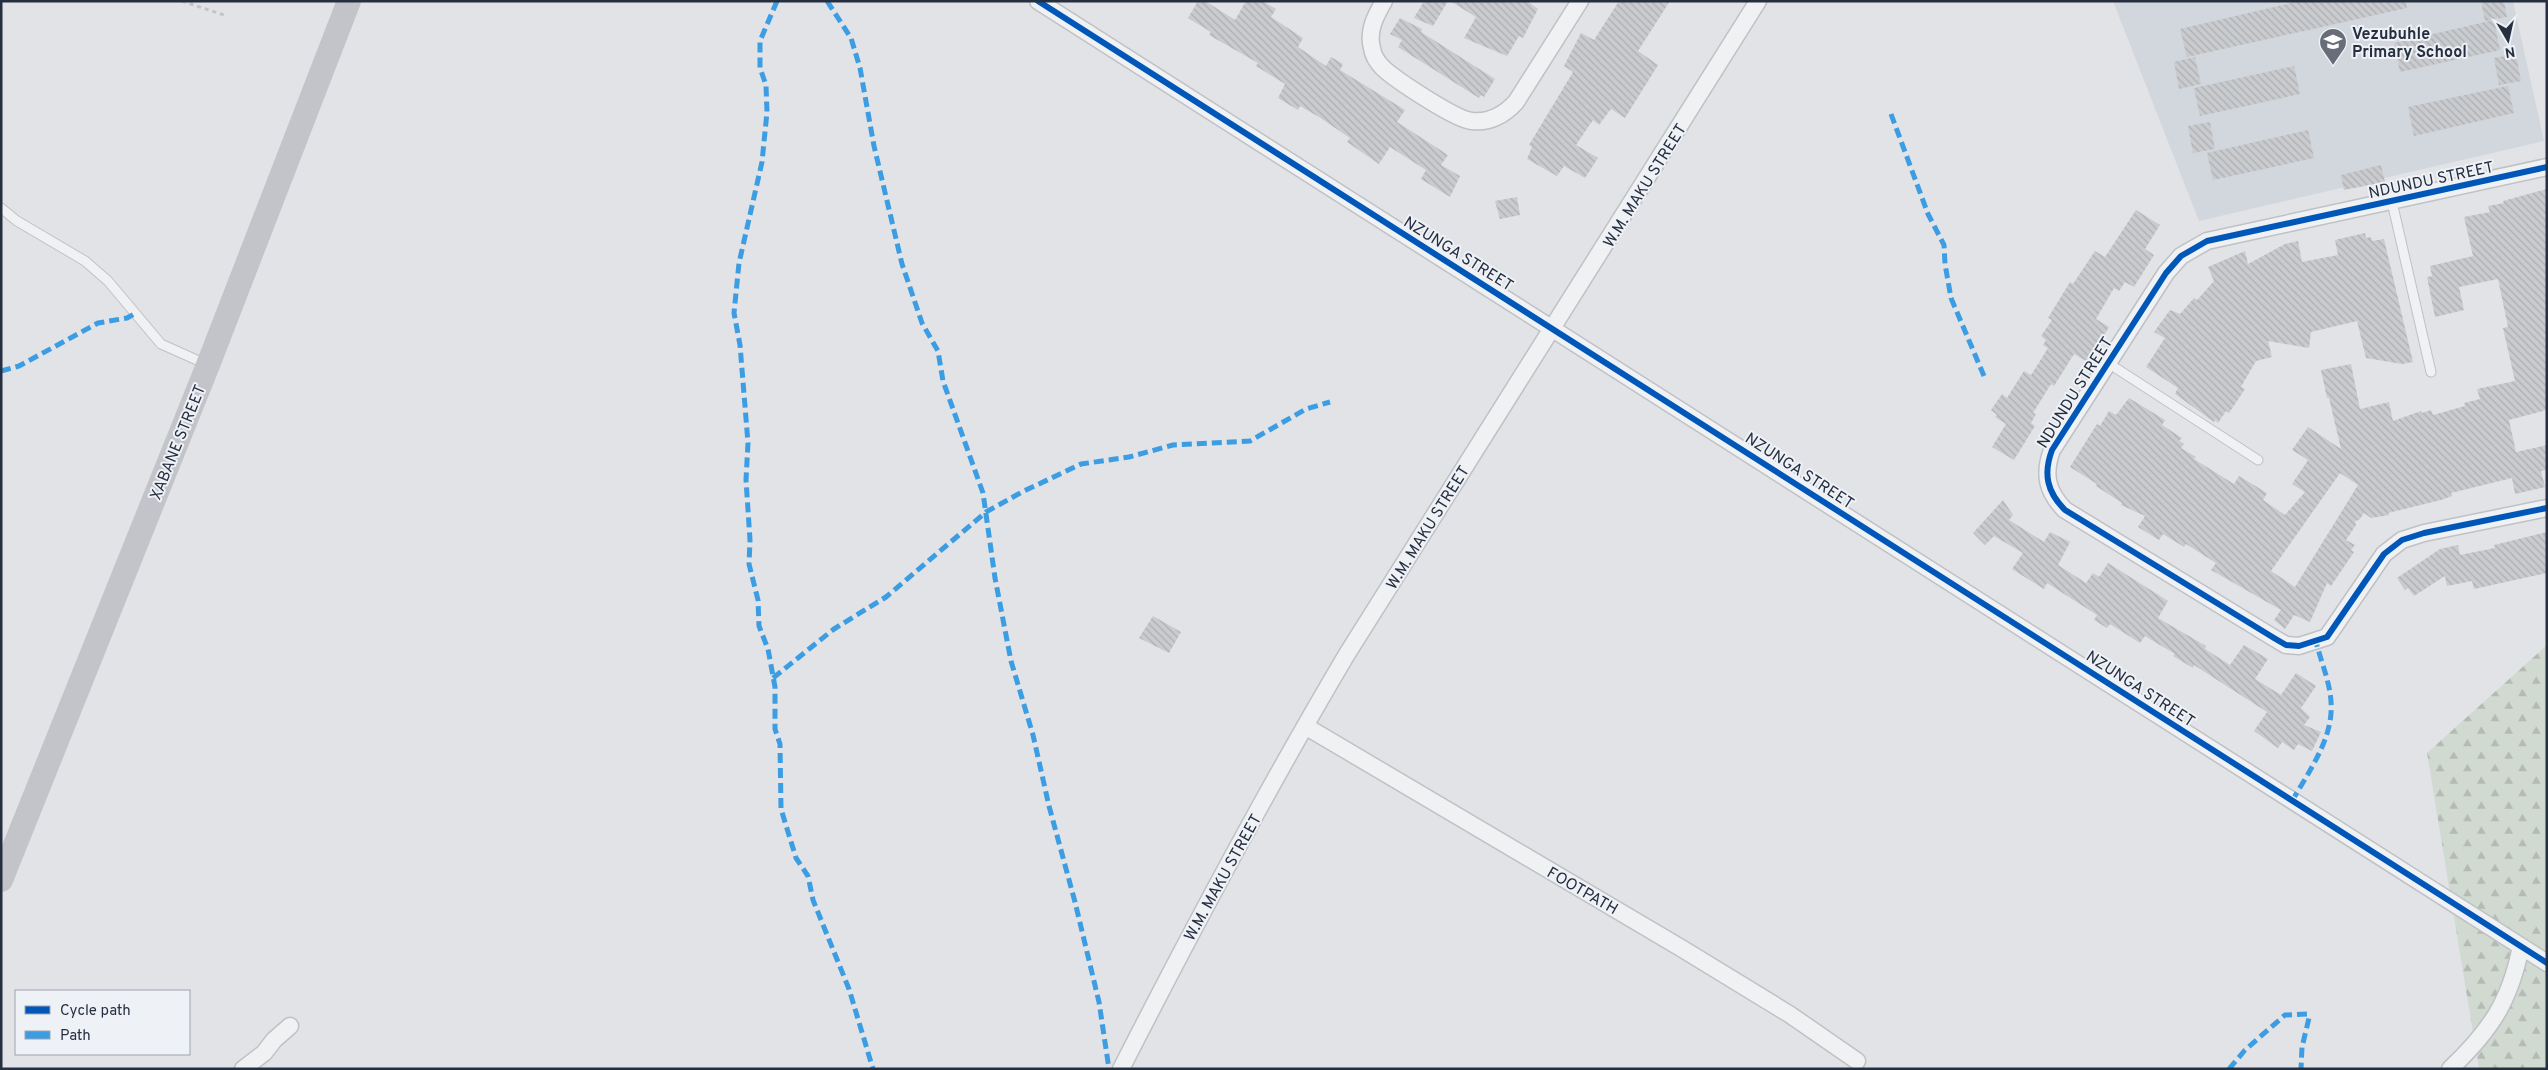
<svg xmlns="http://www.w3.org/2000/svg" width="2548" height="1070" viewBox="0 0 2548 1070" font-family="Overpass,sans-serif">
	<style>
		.built { fill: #d2d6dd }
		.forest { fill: url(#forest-firs) }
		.building { fill: url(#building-back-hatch); fill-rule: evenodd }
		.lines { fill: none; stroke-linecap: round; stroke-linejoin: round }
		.lane-casing { stroke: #bfc1c4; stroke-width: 11 }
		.street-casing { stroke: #bfc1c4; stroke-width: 19 }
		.path { stroke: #c2c4c9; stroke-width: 3; stroke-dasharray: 4 4; stroke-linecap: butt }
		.lane { stroke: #f0f1f3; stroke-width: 9 }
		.street { stroke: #f0f1f3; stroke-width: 16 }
		.secondary { stroke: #c2c4c9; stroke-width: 24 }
		.quiet { stroke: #3c9de3; stroke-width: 5; stroke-dasharray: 10 5; stroke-linecap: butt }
		.cycleway-casing { stroke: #eef1f6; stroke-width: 9 }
		.cycleway { stroke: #0057b8; stroke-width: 6 }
		.labels { text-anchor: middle; stroke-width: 4; stroke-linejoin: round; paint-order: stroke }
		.poi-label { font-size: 16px; font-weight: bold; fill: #262f40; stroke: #eef1f6; text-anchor: start }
		.street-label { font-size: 16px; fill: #262f40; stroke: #eef1f6 }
	</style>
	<defs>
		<pattern id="forest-firs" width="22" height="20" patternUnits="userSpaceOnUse" patternTransform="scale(1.25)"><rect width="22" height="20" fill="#d1dad1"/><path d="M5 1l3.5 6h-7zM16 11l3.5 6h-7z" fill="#b3bbb4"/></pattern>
		<pattern id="building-back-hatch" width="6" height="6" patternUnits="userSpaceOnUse" patternTransform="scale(1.25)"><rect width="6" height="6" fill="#c9cbce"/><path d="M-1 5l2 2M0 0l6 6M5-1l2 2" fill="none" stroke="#acafb2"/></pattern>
	</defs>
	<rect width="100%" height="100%" fill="#e1e3e6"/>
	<path class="built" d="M2113,1H2513L2544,141L2199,221Z"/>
	<path class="forest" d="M2547,645V1069H2479L2427,753Z"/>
	<path class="building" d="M1198,1H1205L1235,20L1246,1H1262L1276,9L1271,17L1303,38L1298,47L1326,66L1331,57L1343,64L1340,70L1405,110L1397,122L1448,155L1441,165L1460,176L1450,197L1421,179L1426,170L1390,147L1379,164L1347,142L1350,138L1319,117L1300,106L1298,110L1278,98L1285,84L1256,66L1258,63L1209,35L1211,32L1188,18Z
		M1424,1H1448L1433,26L1414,18Z
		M1450,1H1527L1538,9L1523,38L1519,36L1507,56L1464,38L1476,17Z
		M1619,1H1670L1638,51L1658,65L1625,118L1611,109L1599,125L1593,120L1576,145L1598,158L1585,178L1564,166L1557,176L1527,159L1532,147L1529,145L1573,72L1564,66L1581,33L1594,40Z
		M2290,1H2406L2407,8L2187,57L2180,29L2291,3Z
		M2481,1H2504L2507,17L2485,21Z
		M1400,18L1422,29L1421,32L1495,79L1484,97L1481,95L1479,98L1398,47L1402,40L1390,34Z
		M2494,20L2500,50L2400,72L2394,43Z
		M2516,54L2521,81L2499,85L2494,58Z
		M2195,57L2201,84L2179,89L2174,62Z
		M2294,66L2300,94L2200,116L2194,88Z
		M2508,86L2514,113L2414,136L2408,107Z
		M2210,122L2215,149L2193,153L2188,126Z
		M2308,130L2314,158L2213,180L2207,153Z
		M2381,165L2385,182L2344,190L2341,175Z
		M2547,189V410L2509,420L2516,452L2547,445V470L2541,471L2545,487L2515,494L2512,478L2451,493L2452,496L2441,500L2388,513L2389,515L2371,518L2364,513L2359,520L2355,521L2356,525L2346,540L2355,545L2351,550L2354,552L2331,586L2327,583L2310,622L2294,615L2285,629L2274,620L2281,610L2211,570L2216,563L2186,544L2184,547L2163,534L2159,540L2138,527L2145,516L2121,505L2122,503L2096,486L2097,484L2070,467L2097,424L2100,426L2109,411L2116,415L2129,398L2165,420L2162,425L2182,438L2179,441L2184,444L2181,448L2196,457L2194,459L2234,484L2239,476L2267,493L2263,500L2285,515L2305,492L2292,484L2308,460L2292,450L2308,427L2341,449L2329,398H2327L2321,370L2351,364L2360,409L2389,402L2393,421L2421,411L2422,413L2431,410L2433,415L2465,406L2464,403L2480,399L2477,389L2515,381L2503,328L2508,327L2498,279L2459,287L2464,310L2435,317L2427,277L2432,276L2430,266L2473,256L2464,217L2490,212L2488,206L2504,203L2503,201ZM2340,473L2358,485L2295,587L2271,571Z
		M1517,197L1520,215L1500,219L1495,201Z
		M2136,210L2160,225L2145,249L2154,255L2134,287L2125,282L2119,291L2114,288L2096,319L2109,327L2088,362L2074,354L2054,386L2051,384L2033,413L2036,414L2031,423L2035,426L2014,460L1992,447L2006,424L1995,417L1997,415L1991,410L2002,394L2007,398L2024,371L2031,375L2048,348L2043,345L2046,340L2041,336L2052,320L2048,318L2070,282L2073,284L2095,251L2105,257Z
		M2365,233L2366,238L2371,237L2372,241L2384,239L2413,362L2402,364L2366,358L2357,321L2311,332L2309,348L2268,341L2272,357L2256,361L2241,387L2245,389L2229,413L2226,411L2218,423L2215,420L2214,422L2175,394L2178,388L2146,367L2165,338L2154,332L2170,310L2180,314L2194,298L2197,300L2214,281L2208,267L2245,251L2248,264L2285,244L2298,241L2302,262L2338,255L2335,240Z
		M2003,500L2013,515L2009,520L2044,542L2050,532L2070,542L2058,565L2086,583L2093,573L2099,577L2108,563L2168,601L2158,618L2206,646L2205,649L2230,665L2244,645L2268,659L2255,679L2281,695L2296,673L2316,686L2301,708L2310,717L2304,725L2321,732L2312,751L2298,744L2294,750L2282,742L2278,748L2254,731L2267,712L2194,665L2193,668L2173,656L2175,654L2145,636L2140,643L2110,624L2107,628L2094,620L2097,615L2047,583L2044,589L2012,569L2023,553L1994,536L1985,545L1973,533Z
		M2547,532V573L2474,589L2472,581L2447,586L2445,576L2414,596L2408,588L2405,590L2397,578L2440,549L2458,545L2460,555L2495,548L2494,545Z
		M1153,616L1181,632L1169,653L1139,638Z"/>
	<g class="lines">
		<defs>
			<path id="lane" d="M2392,202L2431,372
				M1,208L17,221L85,261L108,281L161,344L208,365
				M2108,363L2258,460"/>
			<path id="street" d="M1038,1L2547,963
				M1384,1C1376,15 1367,31 1372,48C1373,56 1378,63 1383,68C1396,80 1456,120 1472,121C1490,123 1504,115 1516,102L1580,1
				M2547,167L2207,241L2181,256L2166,273L2052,450C2043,474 2047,492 2065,510L2274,638L2286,645L2299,646L2327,637L2384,554L2402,540L2424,533L2547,508
				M1305,726L1681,948L1789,1014L1857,1061
				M243,1069L264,1053L274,1040L290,1026
				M1121,1069C1193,928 1267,789 1347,654L1758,1
				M2450,1069C2490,1031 2510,1002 2521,946"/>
		</defs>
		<use href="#lane" class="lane-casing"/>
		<use href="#street" class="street-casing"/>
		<path class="path" d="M182,1L224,15"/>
		<use href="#lane" class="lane"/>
		<use href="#street" class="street"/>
		<path class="secondary" d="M1,880L208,365L349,1"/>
		<path class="quiet" d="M777,1L760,41V68L766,85L767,112L762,162L739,263L734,313L740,345L748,443L746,480L750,540L749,564L758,600L759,626L768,649L775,687V729L780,744L781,809L796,858L808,876L813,900L849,989L873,1069
			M827,1L851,38L860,68L874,146L902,264L922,323L938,351L943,381L983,493L995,578L1011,661L1033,735L1049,806L1075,902L1099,1002L1109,1069
			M1891,114L1928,214L1944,245L1945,264L1951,298L1984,376
			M1,371L19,366L98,323L127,318L136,313
			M773,678L834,629L886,597L986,512L1022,492L1081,464L1129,457L1173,445L1250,441L1306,409L1330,402
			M2292,801C2307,775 2329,744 2331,713C2333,689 2322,665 2316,642
			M2229,1069L2245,1050L2285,1015L2307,1014L2309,1018L2302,1047L2301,1069"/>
		<defs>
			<path id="cycleway" d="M1038,1L2547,963
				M2547,167L2207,241L2181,256L2166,273L2052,450C2043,474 2047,492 2065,510L2274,638L2286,645L2299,646L2327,637L2384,554L2402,540L2424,533L2547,508"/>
		</defs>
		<use href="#cycleway" class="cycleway-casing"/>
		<use href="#cycleway" class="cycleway"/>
	</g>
	<defs>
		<symbol id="school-pin" viewBox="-11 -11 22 30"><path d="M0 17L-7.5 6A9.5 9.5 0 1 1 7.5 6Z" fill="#676e7a" stroke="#eef1f6"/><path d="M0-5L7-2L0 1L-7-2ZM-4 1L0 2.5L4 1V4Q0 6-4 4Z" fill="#fff"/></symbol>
	</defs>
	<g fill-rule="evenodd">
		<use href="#school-pin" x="2317" y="26" width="32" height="43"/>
	</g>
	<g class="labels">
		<g class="poi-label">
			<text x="2352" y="39">Vezubuhle<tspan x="2352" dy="18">Primary School</tspan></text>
		</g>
		<g class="street-label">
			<text transform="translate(2431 179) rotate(-12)" y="6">NDUNDU STREET</text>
			<text transform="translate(1644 185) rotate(-58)" y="6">W.M. MAKU STREET</text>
			<text transform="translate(1459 253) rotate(32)" y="6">NZUNGA STREET</text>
			<text transform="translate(2074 392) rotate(-58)" y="6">NDUNDU STREET</text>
			<text transform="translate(177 442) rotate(-68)" y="6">XABANE STREET</text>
			<text transform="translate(1800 470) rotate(33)" y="6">NZUNGA STREET</text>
			<text transform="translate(1427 527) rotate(-58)" y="6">W.M. MAKU STREET</text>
			<text transform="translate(2141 688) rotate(33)" y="6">NZUNGA STREET</text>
			<text transform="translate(1222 877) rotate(-61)" y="6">W.M. MAKU STREET</text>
			<text transform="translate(1583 890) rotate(30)" y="6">FOOTPATH</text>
		</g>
	</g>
	<rect width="2548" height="1070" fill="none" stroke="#262f40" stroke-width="5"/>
	<rect x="15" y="990" width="175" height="65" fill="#eef1f6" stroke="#9ea3ad"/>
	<rect x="25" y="1006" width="25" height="8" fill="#0057b8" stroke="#9ea3ad"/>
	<text x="60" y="1015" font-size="15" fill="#262f40">Cycle path</text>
	<rect x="25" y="1031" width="25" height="8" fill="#3c9de3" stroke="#9ea3ad"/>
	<text x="60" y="1040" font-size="15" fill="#262f40">Path</text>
	<g transform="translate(2508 40) rotate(171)" stroke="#eef1f6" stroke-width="4" paint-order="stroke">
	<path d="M0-4L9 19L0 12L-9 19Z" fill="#262f40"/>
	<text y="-8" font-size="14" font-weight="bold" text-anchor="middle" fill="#262f40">N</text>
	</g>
</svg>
